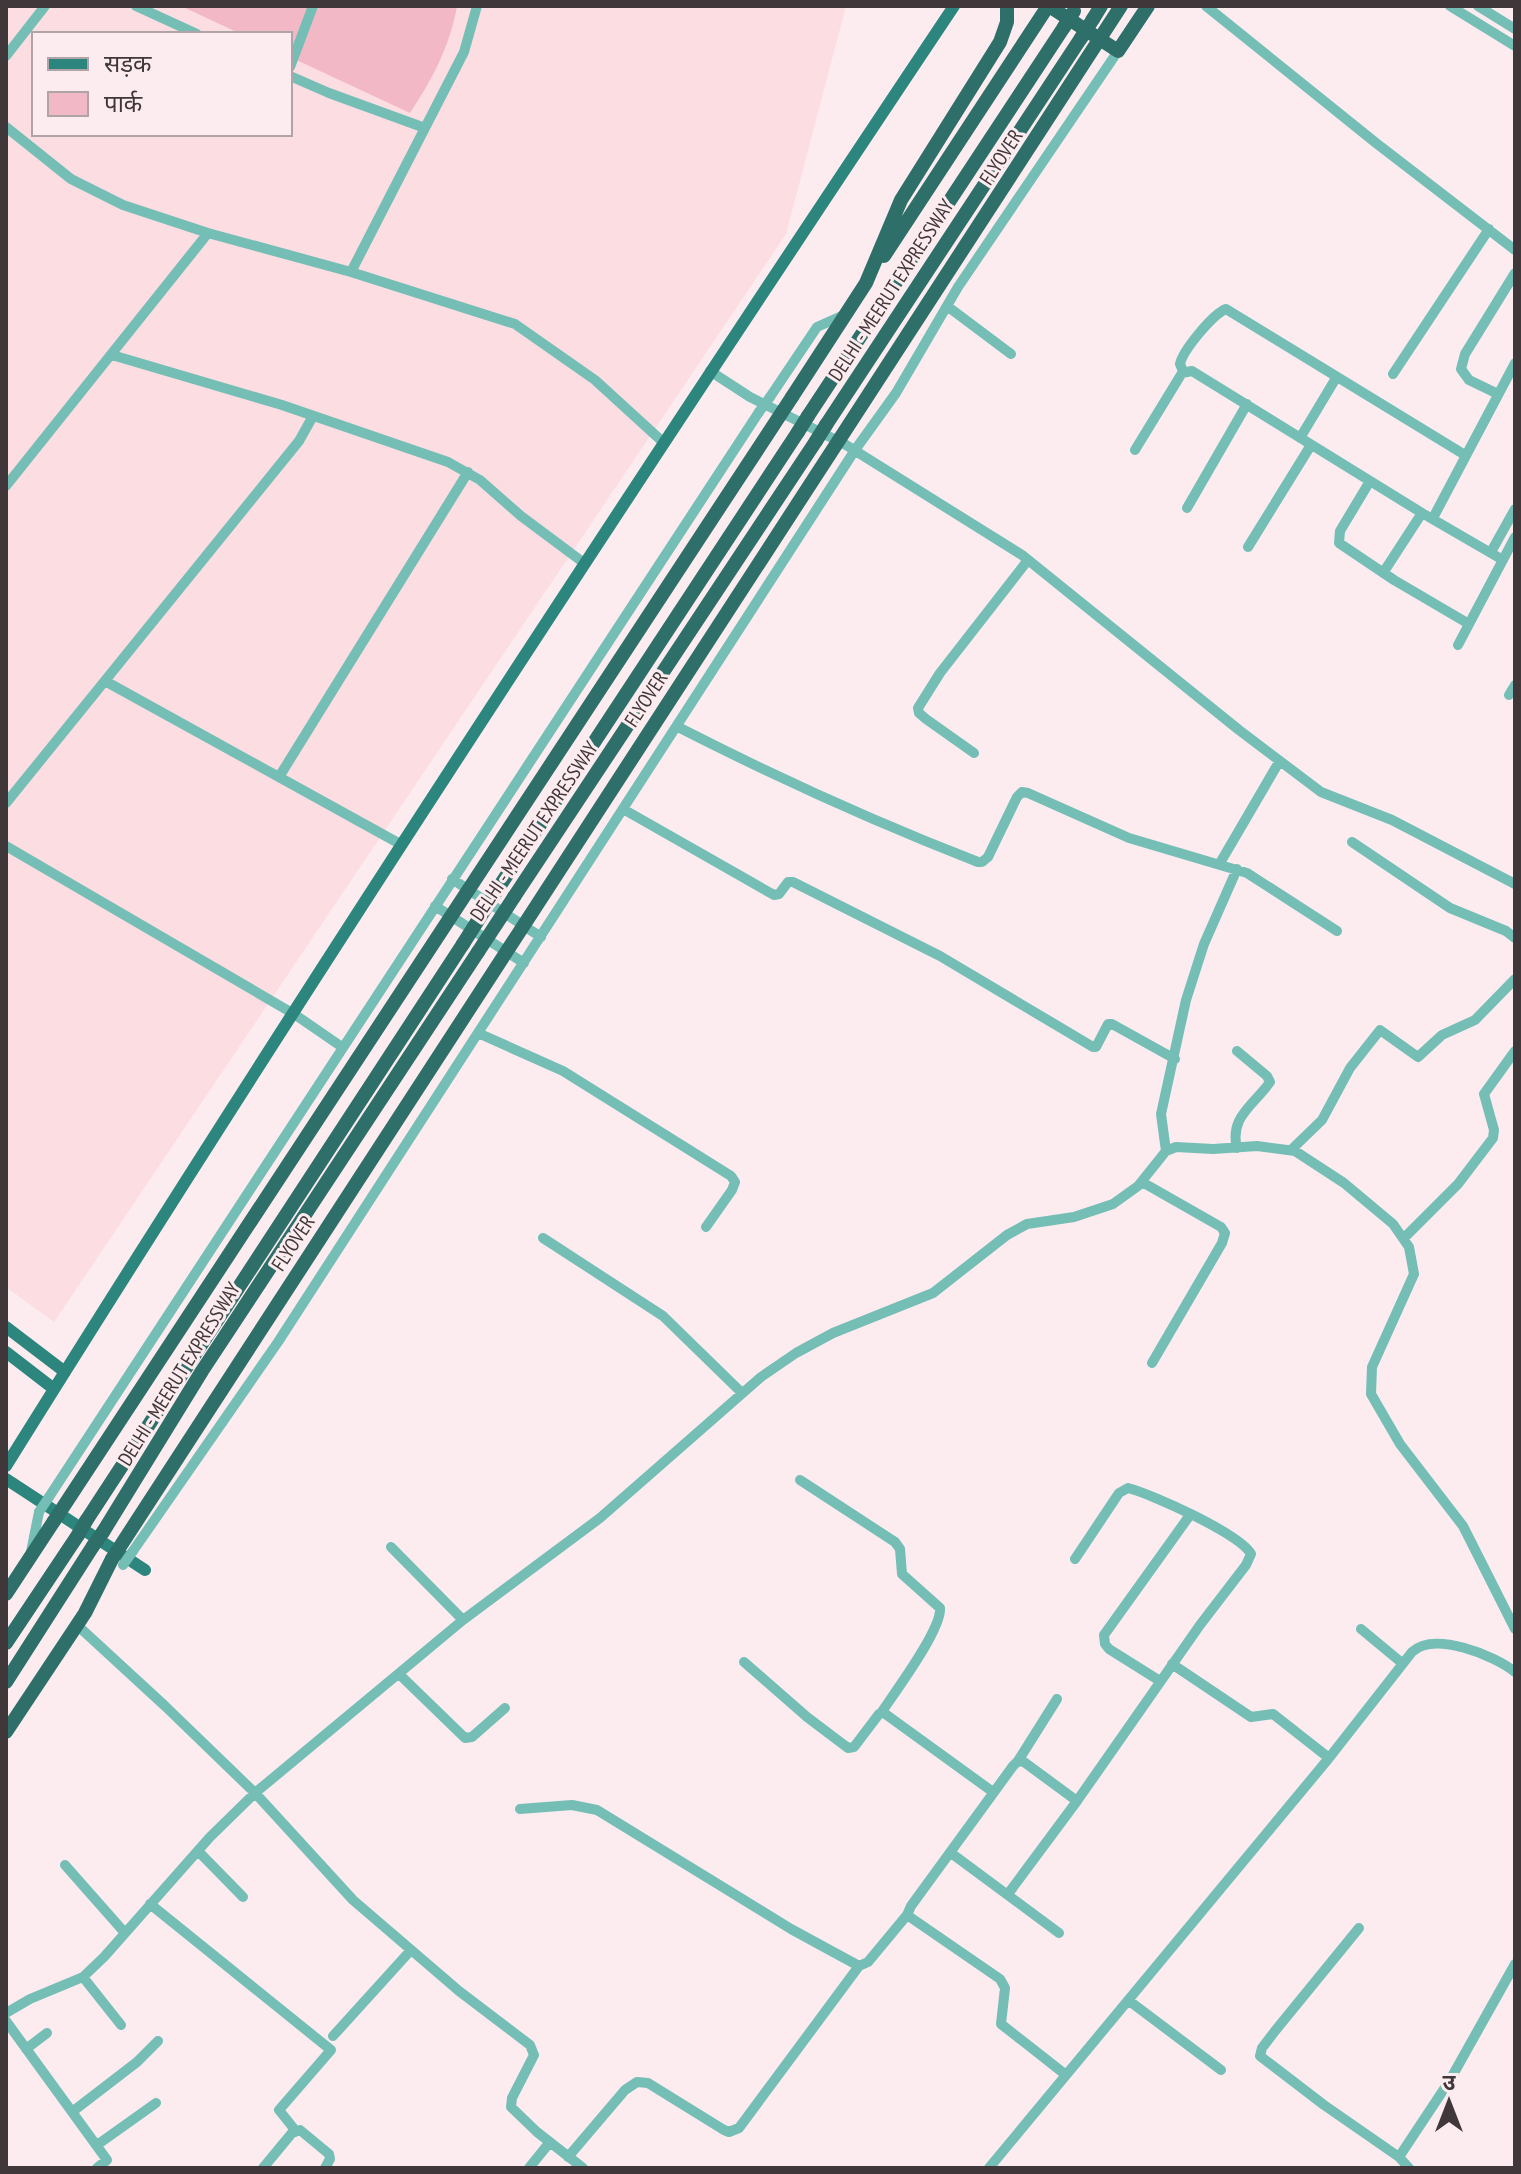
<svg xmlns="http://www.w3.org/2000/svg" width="1521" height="2174" viewBox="0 0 1521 2174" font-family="'PT Sans Narrow','Noto Sans Devanagari',sans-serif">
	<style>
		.built { fill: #fbdde2; fill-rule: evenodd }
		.green { fill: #f2b8c5 }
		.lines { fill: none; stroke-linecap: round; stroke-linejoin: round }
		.minor { stroke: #74beb5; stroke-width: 10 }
		.major { stroke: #2c867e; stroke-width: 12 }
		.highway { stroke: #2e6f69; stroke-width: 14 }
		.minor-bridge { stroke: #74beb5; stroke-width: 10 }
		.highway-bridge { stroke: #2e6f69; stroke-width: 14 }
		.labels { text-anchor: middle; stroke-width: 6; stroke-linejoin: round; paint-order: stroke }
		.street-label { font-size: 20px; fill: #3f3739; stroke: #fdecef }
	</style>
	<rect width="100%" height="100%" fill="#fdecef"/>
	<path class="built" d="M6,6H846L786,234L54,1322L6,1287ZM34,34H290V134H34Z"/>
	<path class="green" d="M181,6H457C450,46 432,80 410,113L290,57V34H241Z"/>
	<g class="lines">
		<path class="minor" d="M136,6L197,34
			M1206,6L1376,143L1515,250
			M1450,6L1515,46
			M1478,6L1515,29
			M6,56L45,6
			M290,67L313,6
			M290,76L329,93L425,128
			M6,127L71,179L123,205L208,233L351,272L515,324L595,380L664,443
			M351,272L464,52L477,6
			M947,306L1011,354
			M112,355L282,405L448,462L480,480L521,516L584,563
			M710,371L750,397L846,445L1022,555L1239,730L1321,792L1392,820L1515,884
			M1183,371L1180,364C1183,350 1213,314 1226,309L1465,455
			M1393,374L1489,229
			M1498,394L1469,380L1461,369L1465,354L1515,273
			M770,397L817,327L844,315
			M1300,438L1336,378
			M1135,450L1182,373L1192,371L1422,513L1503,560
			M1370,481L1340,531L1339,543L1394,580L1469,624
			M6,486L208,233
			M1187,508L1247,404
			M1433,518L1515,363
			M1248,547L1311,445
			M1491,552L1515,509
			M1383,573L1422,513
			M1458,645L1515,537
			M105,681L402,845
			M1509,695L1515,685
			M678,727C776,777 875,822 978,862H982L988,857L1017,797L1022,792L1028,793L1129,838L1247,873L1337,931
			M974,753L926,719L919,713L918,708L940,673L1028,560
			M279,777L468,472
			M6,803L299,441L313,416
			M623,809L774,895L779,894L788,882H793L940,956L1093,1047H1096L1108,1024H1112L1175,1059
			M1352,842L1450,908L1506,931L1515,938
			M6,846L294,1014L342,1047
			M1220,863L1279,762
			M452,879L541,937
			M435,906L524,963
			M478,1033L563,1071L731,1176L735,1182L732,1190L706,1227
			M1237,1148C1229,1117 1254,1105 1270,1082L1267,1076L1237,1051
			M1291,1150L1322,1120L1350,1068L1380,1030L1418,1057L1442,1035L1475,1020L1515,979
			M1166,1151L1161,1114L1186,1000L1204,944L1237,869
			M1142,1182L1221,1227L1225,1233L1222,1243L1152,1363
			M543,1238L663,1316L742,1393
			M1404,1238L1458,1184L1493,1138L1494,1130L1484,1094L1515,1051
			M800,1480L895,1542L900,1549L902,1574L940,1608C942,1629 895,1692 881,1713
			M49,1497L759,412
			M391,1547L463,1620
			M133,1551L278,1342L855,450L896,393L958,287L1118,51
			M31,1552L39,1512
			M77,1625L165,1706L255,1793L353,1900L459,1991L530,2045L534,2055L512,2098L511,2107L537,2132L583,2168
			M1361,1629L1402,1663
			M744,1662L807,1717L848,1748L854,1747L879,1714L884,1713L993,1792
			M1172,1664L1251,1717L1273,1714L1329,1758
			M399,1674L465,1738L472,1737L505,1708
			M1160,1681L1109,1649L1105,1644L1104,1635L1190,1515
			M1018,1761L1024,1762L1077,1801
			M520,1809L572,1805L597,1810L791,1929L859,1966L868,1962L907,1915L911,1906L1013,1766L1018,1761L1057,1699
			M198,1851L243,1897
			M951,1853L1059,1933
			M65,1865L125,1933
			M1008,1894L1077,1801L1200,1625L1246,1565L1251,1554C1240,1534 1152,1494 1128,1488L1119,1493L1075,1559
			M150,1904L331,2050L279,2110L295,2130
			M907,1915L1000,1979L1005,1988L1001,2024L1066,2075
			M1359,1928L1275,2031L1262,2048L1260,2056L1324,2105L1399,2157L1409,2168
			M83,1977L121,2025
			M1128,2000L1221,2070
			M6,2013L30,1999L83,1977L104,1957L210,1837L255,1793L463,1620L600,1518L761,1377L796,1353L833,1333L933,1293L1007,1235L1027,1224L1074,1217L1113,1204L1138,1186L1166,1151L1176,1147L1213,1149L1257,1146L1295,1151L1344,1183L1393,1224L1409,1247L1414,1274L1372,1367L1371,1394L1400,1444L1463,1526L1515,1629
			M6,2021L107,2160L97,2168
			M333,2036L411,1950
			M26,2049L47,2033
			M72,2112L137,2062L158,2041
			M97,2145L156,2103
			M568,2157L625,2090L637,2082L648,2083L724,2130L729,2132L739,2128L859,1966
			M1399,2157L1450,2080L1515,1964
			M263,2168L292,2133L300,2130L329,2154L330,2159L325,2168
			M529,2168L550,2142
			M989,2168L1329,1758L1412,1652C1434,1631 1494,1655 1515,1672"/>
		<path class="major" d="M6,1327L65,1372
			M6,1352L54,1389
			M6,1466C313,974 632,488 954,6
			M6,1479L145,1570"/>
		<path class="highway" d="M1049,6L1118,51L1148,6
			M1093,19L1101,6
			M884,256L1048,6
			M792,397L866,283L901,200L1000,42L1007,22V6
			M808,416L1064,27
			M826,425L1081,38
			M499,887L798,432
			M514,897L816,441
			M86,1521L463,944
			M103,1532L202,1371L478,952
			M6,1594L54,1521
			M6,1643L78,1535
			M6,1682L93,1546
			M6,1732L85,1613L112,1559"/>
		<path class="minor-bridge" d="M759,412L770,397
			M39,1512L49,1497
			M123,1565L133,1551"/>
		<path class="highway-bridge" d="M1064,27L1074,11
			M1081,38L1093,19
			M798,432L808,416
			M816,441L826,425
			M463,944L499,887
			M478,952L514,897
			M54,1521L792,397
			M78,1535L86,1521
			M93,1546L103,1532
			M112,1559L1121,6"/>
	</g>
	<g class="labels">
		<g class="street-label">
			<text transform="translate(1001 157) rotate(-57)" y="7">FLYOVER</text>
			<text transform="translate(891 290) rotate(-57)" y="7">DELHI - MEERUT EXPRESSWAY</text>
			<text transform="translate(646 699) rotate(-57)" y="7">FLYOVER</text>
			<text transform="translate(534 831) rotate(-56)" y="7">DELHI - MEERUT EXPRESSWAY</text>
			<text transform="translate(293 1243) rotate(-57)" y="7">FLYOVER</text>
			<text transform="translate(179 1374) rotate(-58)" y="7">DELHI - MEERUT EXPRESSWAY</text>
		</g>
	</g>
	<rect width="1521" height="2174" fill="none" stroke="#3f3739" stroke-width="16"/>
	<rect x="32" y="32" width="260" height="104" fill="#fdecef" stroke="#b1a4a6" stroke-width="2"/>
	<rect x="48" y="58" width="40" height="12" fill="#2c867e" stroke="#b1a4a6" stroke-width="2"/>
	<text x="104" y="72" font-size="24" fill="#3f3739">सड़क</text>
	<rect x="48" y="92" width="40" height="24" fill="#f2b8c5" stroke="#b1a4a6" stroke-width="2"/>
	<text x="104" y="112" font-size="24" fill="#3f3739">पार्क</text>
	<g transform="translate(1449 2102)" stroke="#fdecef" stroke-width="6" paint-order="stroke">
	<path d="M0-6L14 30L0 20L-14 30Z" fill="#3f3739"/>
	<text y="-12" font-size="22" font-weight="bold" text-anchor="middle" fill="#3f3739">उ</text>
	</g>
</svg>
